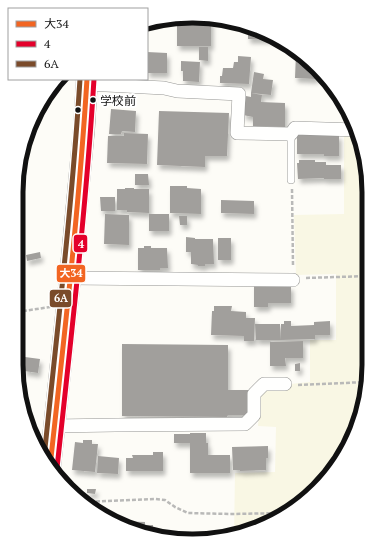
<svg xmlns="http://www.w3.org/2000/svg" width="385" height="557" viewBox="0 0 385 557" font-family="'PT Serif','Noto Sans JP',serif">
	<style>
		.farmland { fill: #f9f7e4 }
		.building { fill: #a19f9c; filter: url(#shadow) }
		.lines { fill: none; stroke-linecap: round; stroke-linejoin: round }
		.lane-casing { stroke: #979795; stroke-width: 8 }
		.street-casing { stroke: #979795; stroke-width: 14 }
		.primary-casing { stroke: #858482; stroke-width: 22 }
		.path { stroke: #b9b9b8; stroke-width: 2.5; stroke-dasharray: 4 2; stroke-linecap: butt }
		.lane { stroke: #fffffe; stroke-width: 7 }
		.street { stroke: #fffffe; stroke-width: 13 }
		.primary { stroke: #ede9dc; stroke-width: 21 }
		.bus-1-casing { stroke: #fff; stroke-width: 8 }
		.bus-2-casing { stroke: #fff; stroke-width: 8 }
		.bus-3-casing { stroke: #fff; stroke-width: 8 }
		.bus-1 { stroke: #f26522; stroke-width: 5 }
		.bus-2 { stroke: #e4002b; stroke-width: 5 }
		.bus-3 { stroke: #7a4b2a; stroke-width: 5 }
		.bus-dot { fill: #111; stroke: #fff; stroke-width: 1.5 }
		.labels { text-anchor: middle; stroke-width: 4; stroke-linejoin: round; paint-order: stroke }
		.bus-label { font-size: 12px; fill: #111; stroke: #fff; text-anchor: start }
		.rim { fill: none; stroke: #111; stroke-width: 5 }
		.line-badge { stroke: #fff; stroke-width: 1.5 }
		.badge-label { font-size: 11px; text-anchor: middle; font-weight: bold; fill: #fff }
	</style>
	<defs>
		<filter id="shadow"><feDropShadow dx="2.5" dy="4.5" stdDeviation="2" flood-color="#0004"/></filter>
	</defs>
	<rect width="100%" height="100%" fill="#fdfcf7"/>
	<path class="farmland" d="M344,134H357L366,158L369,364L355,432L317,489L271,523L234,535L235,473L275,472L276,427L258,426L260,397L267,389L290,384L310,382V340H336V274L296,275L294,215L344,214Z"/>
	<path class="building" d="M193,16L211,20V46H177V19Z
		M248,27L260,30L274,39H248Z
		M199,47H208V61L199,60Z
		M147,52L167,53V73H147Z
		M296,53L316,67V79L295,78Z
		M238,56L251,57L249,84L220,83V76H222L223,68H233L234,62H238Z
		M181,61L200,62L199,82L183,81V71H181Z
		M254,72L264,74L263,79L273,80L271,95L251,93Z
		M251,93L262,95L261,102L285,103V127L253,126V117L243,115L246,96L251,97Z
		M111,109L136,111L135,132L122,131L121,134H109Z
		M159,111L229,113L227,156H205V167L157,165Z
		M124,133L148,134L147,164L107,163L108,136H124Z
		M297,135H339V156H324V154H297Z
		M299,160H315V162H326V165H341V179H324V178L298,179L297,163H299Z
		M135,174H148L149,185H135Z
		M170,186H187V188L201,189V214L170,213Z
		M125,188H134V189H149V213L127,212V210H117V189H125Z
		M100,197H115V211H101Z
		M221,200L254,201V214L221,213Z
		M105,214L129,215V245L104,244Z
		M149,214H169V231H149Z
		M179,216H187V225H180Z
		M186,237L195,238V239H213L214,264H205V266H198V265L191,264V252H186Z
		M218,238H231V260H218Z
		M144,246H151V248H167L168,268H160V270H138V248H144Z
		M40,252L41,258L27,261L26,255Z
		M254,284L291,286V303H268V307H254Z
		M214,306H232L231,311L246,312V318H255L254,341H244V336L211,335L212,311H214Z
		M284,321H291V326L314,325V322L330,321V335H315V339L281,340V324H284Z
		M255,324H280L281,340H256Z
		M303,341V358H285L286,366H270V342Z
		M122,344L228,345V390H248V415H228L227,417L122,416Z
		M16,351H19L17,367L16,364Z
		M25,357L40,359L38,373L24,371Z
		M300,363V371H295V364Z
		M190,433H206V443H208V455H230V473H190V443H174V434H190Z
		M83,440H92V444H98L95,472L72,470L75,442L83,443Z
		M268,446V458H266V470L240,471V470H233L232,447Z
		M153,452H163V471H126V458H133L132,455H153Z
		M98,456L119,458L118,474L97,473Z
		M87,489H96L95,494L87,493Z
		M117,521L145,522V525H153V534H157V536L125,527L117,523Z
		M254,528L238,534V529Z"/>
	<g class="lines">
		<defs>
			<path id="lane" d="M291,134V180"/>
			<path id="street" d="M87,84L164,88L177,91L239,94L237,133L291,134L295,128L356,130
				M70,278L293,280
				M54,426L116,425L245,424L254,415V394L264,384H285"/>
			<path id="primary" d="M50,467L70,278L84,129L87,79"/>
		</defs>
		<use href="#lane" class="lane-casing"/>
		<use href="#street" class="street-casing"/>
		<use href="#primary" class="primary-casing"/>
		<path class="path" d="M292,189L293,266
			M306,278L368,276
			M17,312L50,307
			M298,385L366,382
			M84,502L155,499L165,500L175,507L188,513L230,514L285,513"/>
		<use href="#lane" class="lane"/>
		<use href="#street" class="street"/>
		<use href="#primary" class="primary"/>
		<defs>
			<path id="bus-1" d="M50,467C64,338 79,209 87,79"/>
			<path id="bus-2" d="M57,468C71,338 86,209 94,79"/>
			<path id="bus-3" d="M44,458C57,332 72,206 80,79"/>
		</defs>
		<use href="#bus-1" class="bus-1-casing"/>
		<use href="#bus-2" class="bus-2-casing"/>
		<use href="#bus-3" class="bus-3-casing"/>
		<use href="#bus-1" class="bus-1"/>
		<use href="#bus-2" class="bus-2"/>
		<use href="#bus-3" class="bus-3"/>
	</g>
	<g class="bus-dot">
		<circle cx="93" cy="100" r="3.5"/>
		<circle cx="78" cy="110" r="3.5"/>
	</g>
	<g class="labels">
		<g class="bus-label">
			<text x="100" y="105">学校前</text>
		</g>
	</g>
	<path d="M0 0H385V557H0ZM192 23H193A169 169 0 0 1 362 192V365A169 169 0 0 1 193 534H192A169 169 0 0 1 23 365V192A169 169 0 0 1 192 23Z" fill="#fff" fill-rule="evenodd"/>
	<path class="rim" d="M192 23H193A169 169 0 0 1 362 192V365A169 169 0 0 1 193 534H192A169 169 0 0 1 23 365V192A169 169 0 0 1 192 23Z"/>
	<g class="line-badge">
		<rect x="73" y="234" width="15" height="19" rx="4" fill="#e4002b"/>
		<rect x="56" y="264" width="30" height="19" rx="4" fill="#f26522"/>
		<rect x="49" y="289" width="23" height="19" rx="4" fill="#7a4b2a"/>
	</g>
	<g class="badge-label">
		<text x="81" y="248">4</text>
		<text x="71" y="277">大34</text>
		<text x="61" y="302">6A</text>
	</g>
	<rect x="8" y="8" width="140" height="72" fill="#ffffff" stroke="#a0a0a0"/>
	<rect x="16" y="21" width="20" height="6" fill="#f26522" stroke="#a0a0a0"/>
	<text x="44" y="28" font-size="12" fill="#111111">大34</text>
	<rect x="16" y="41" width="20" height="6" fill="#e4002b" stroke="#a0a0a0"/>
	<text x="44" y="48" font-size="12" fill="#111111">4</text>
	<rect x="16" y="61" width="20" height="6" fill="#7a4b2a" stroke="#a0a0a0"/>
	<text x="44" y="68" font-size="12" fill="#111111">6A</text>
</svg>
